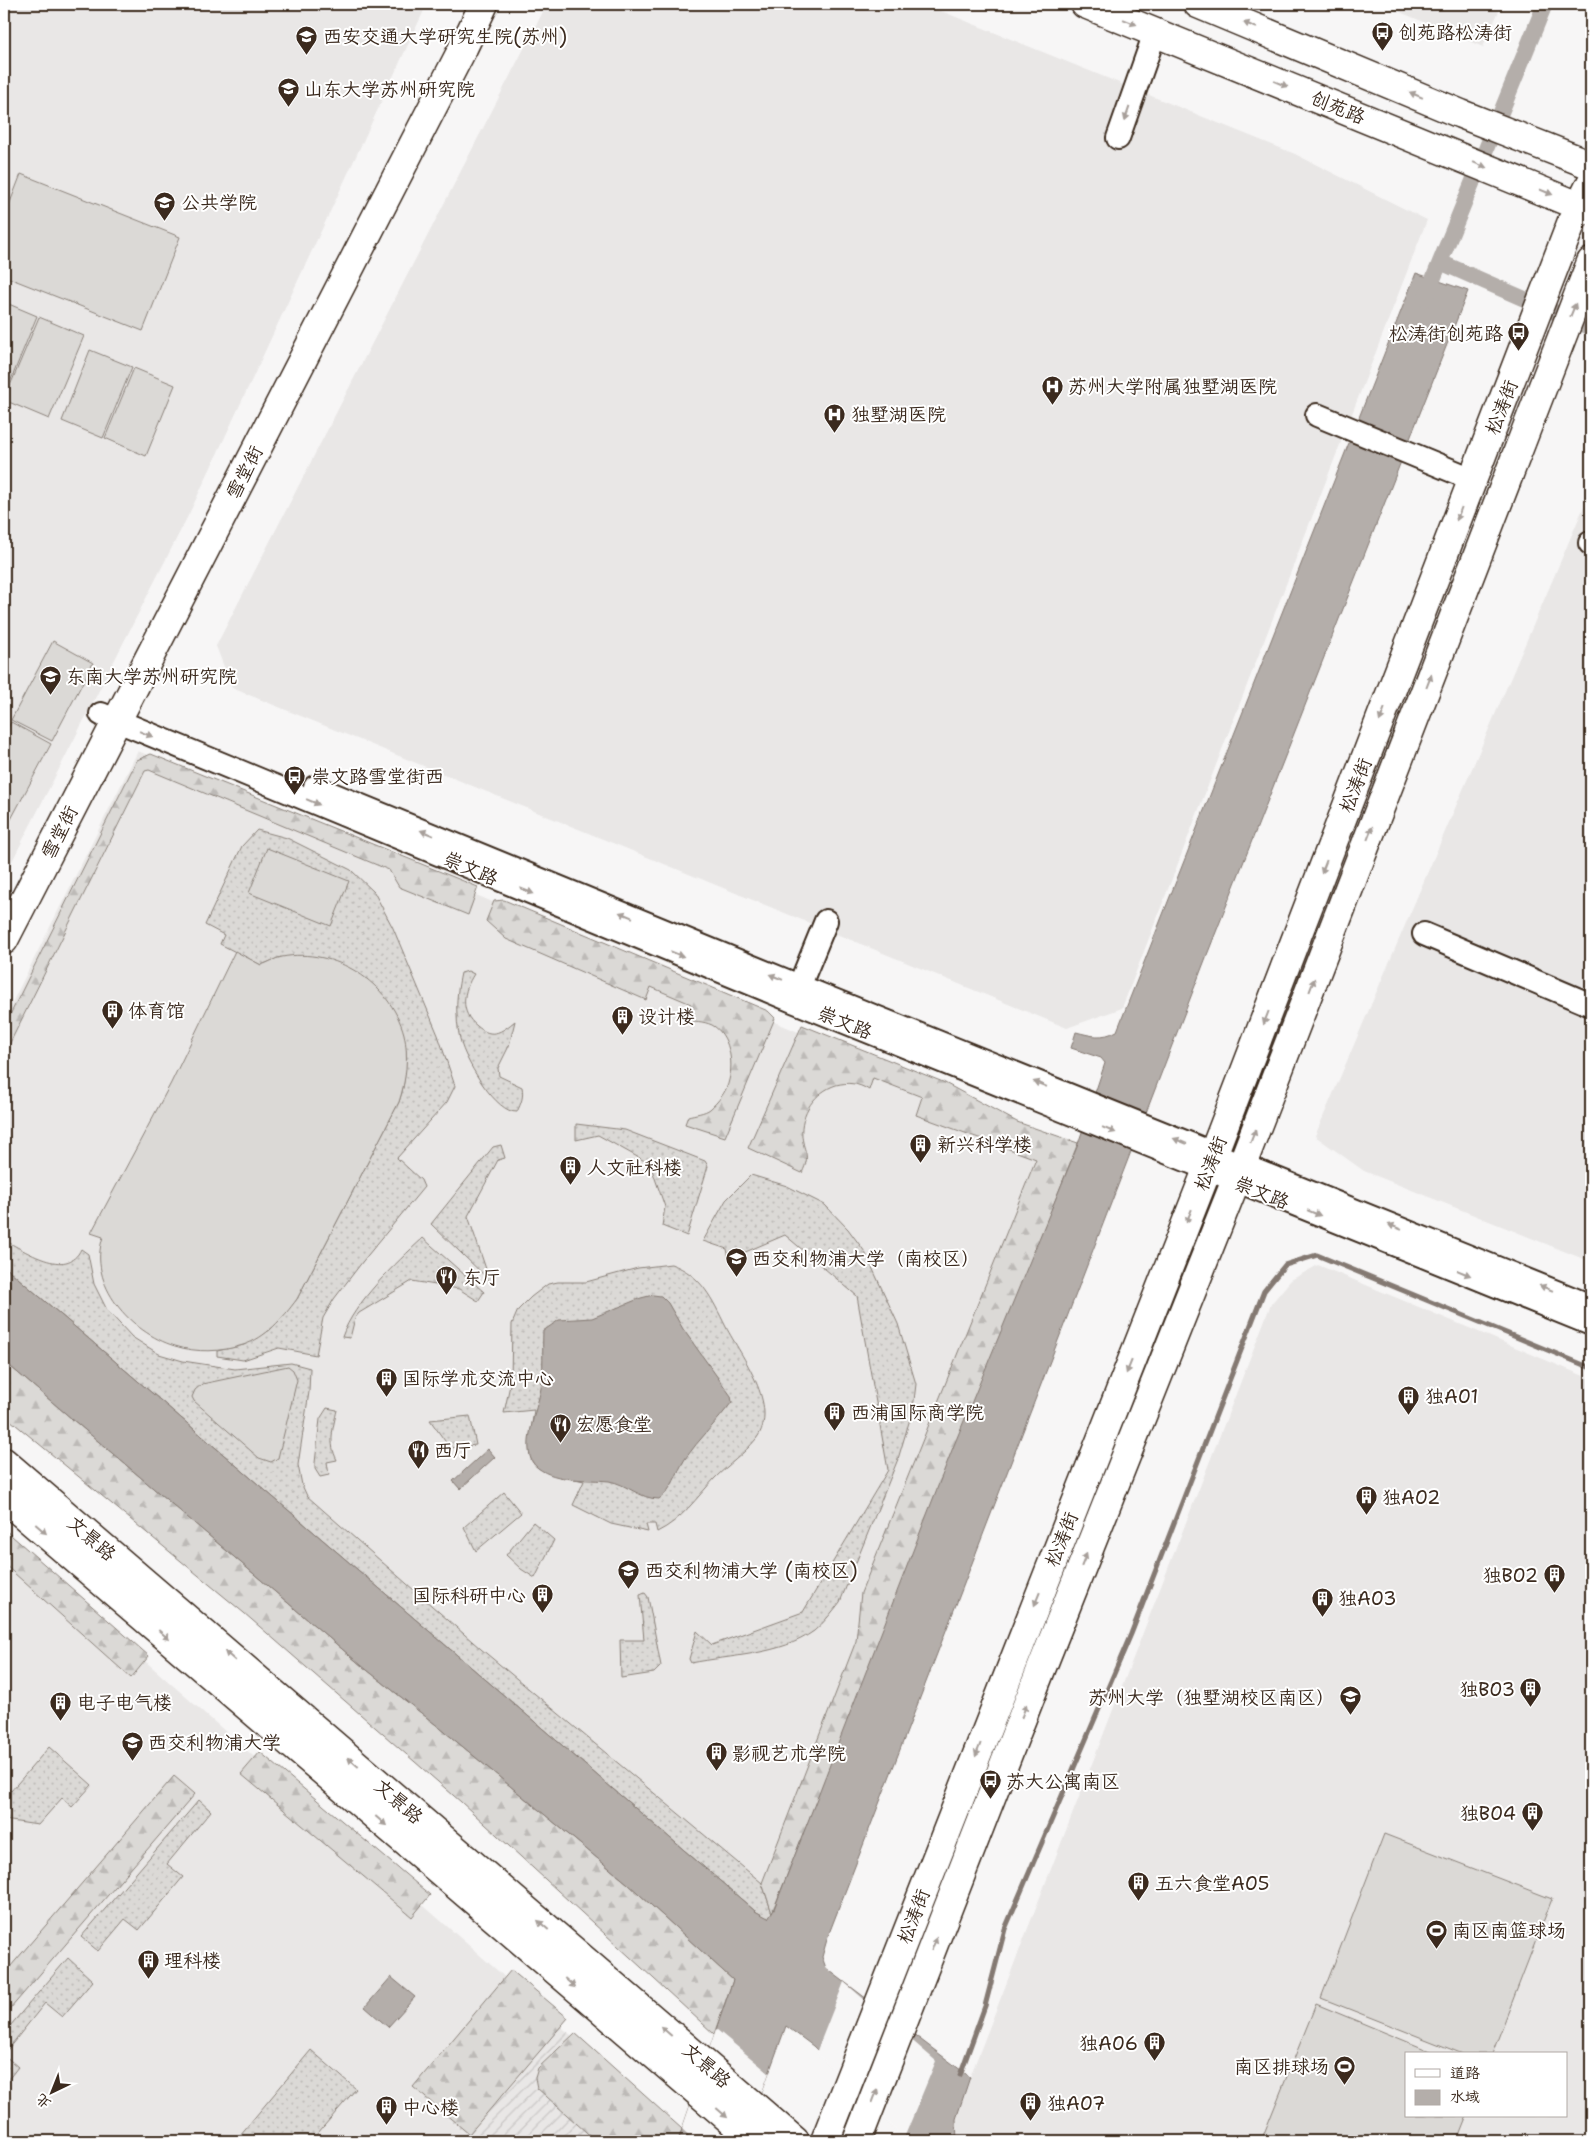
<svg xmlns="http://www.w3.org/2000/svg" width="1595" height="2145" viewBox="0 0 1595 2145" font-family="'Shantell Sans','LXGW WenKai TC',sans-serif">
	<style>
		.built { fill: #e9e7e6; fill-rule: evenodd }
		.industrial { fill: url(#industrial-furrows) }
		.grass { fill: url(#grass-dots); stroke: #8b827a }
		.forest { fill: url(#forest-firs); stroke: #8b827a }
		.pitch { fill: #dbd9d6; stroke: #8b827a }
		.water { fill: #b4aeaa; stroke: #847972 }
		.pier { fill: #f7f6f6 }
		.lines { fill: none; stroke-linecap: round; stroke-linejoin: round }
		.stream { stroke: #847972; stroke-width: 5 }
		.canal { stroke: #b4aeaa; stroke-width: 16 }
		.minor-casing { stroke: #3b2a1e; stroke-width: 26 }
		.major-casing { stroke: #3b2a1e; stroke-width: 31 }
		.minor { stroke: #fff; stroke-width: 22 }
		.major { stroke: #fff; stroke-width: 28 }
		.oneway { fill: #a79f9a }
		.labels { text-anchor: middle; stroke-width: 4; stroke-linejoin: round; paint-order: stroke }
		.poi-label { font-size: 19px; fill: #3b2a1e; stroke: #fff; text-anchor: start }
		.street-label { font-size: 19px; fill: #3b2a1e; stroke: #fff }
	</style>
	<defs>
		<pattern id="industrial-furrows" width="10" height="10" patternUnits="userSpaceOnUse" patternTransform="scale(1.25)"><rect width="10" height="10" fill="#e9e7e6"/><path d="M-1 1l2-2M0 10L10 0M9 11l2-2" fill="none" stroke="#c9c6c5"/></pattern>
		<pattern id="grass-dots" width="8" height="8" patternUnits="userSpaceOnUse" patternTransform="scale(1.25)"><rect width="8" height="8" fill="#dbd9d6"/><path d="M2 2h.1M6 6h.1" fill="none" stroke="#bdbab7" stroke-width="1.8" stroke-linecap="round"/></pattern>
		<pattern id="forest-firs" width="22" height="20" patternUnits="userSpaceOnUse" patternTransform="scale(1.25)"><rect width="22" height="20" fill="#dbd9d6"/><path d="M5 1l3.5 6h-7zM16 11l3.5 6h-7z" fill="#bdbab7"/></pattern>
	</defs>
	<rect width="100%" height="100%" fill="#f7f6f6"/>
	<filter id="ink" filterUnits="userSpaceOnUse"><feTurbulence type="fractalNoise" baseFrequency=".02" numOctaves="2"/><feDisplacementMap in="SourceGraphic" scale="10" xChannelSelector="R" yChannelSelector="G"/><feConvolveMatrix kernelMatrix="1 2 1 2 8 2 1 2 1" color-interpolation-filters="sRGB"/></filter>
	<g filter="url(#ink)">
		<path class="built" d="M4,4H427L190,512L4,877Z
			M547,4H924L1295,154L1427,220L1122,1008L1067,1028L232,688L216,646Z
			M1381,4H1502L1483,47Z
			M1591,490V1262L1364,1171L1315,1136Z
			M138,751L1052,1140L755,1911L4,1266V1019Z
			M1318,1265L1591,1379V2141H957L956,2118L970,2077L1271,1304L1291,1280ZM1406,2054H1566V2116H1406Z
			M4,1537L515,1986L421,2096L473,2141H4Z"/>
		<path class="industrial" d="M515,1986L671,2123L663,2141H473L421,2096Z"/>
		<path class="grass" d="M257,830L287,838L351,870L374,892L393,928L438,1035L455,1086L447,1102L397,1158L421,1180L424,1187L363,1261L334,1299L323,1318L316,1355L279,1348L243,1360L217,1356V1351L244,1345L270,1330L297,1299L399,1102C405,1084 406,1069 406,1050L281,957L261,965L220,944L224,935L205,925L242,846Z
			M468,971L474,974C463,991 459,1012 477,1026C483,1031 488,1034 495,1033C502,1032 510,1025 515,1021L509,1046L498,1068L499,1076L522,1087C524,1097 521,1103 517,1112C496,1113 468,1064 462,1046C459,1037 457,1025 457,1015C456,1001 458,987 461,973Z
			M576,1124L625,1130L705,1161L708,1166L687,1236L662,1226L665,1207L650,1164L598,1135L576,1140Z
			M501,1145L505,1158L498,1160L468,1216L486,1269L494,1277L491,1282L431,1224L493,1147Z
			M751,1175L787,1186L825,1205L848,1229L865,1252L898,1324L916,1384L913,1409L898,1459L840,1602C833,1611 824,1623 814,1631C781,1655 731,1655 691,1663L689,1659L697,1631L712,1645L803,1612L888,1470L857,1296L785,1235L729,1259L727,1249L703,1241L726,1200Z
			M423,1238L484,1292L478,1301L459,1289L412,1281L359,1313L355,1318L350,1338L342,1337C354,1302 396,1263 423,1238Z
			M4,1240C24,1250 67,1280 81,1249L88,1254L94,1284L107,1310L132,1337L159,1354L183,1361L235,1369L291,1363L310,1368L309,1392L298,1465L302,1485L307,1496L481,1649L762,1883L772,1913L768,1919L755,1911L4,1266Z
			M671,1264C702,1275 712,1299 726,1327C741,1356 781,1407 756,1439C744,1454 728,1465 715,1478C696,1498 682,1520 657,1532L655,1524H646L648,1532L611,1524L573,1505L584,1481C525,1468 525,1471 534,1410L504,1413L511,1380L512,1324L518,1310L531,1297L548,1284L558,1282H586L638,1268Z
			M327,1408L337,1410C333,1428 328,1443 337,1460L327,1462L329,1475L320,1477L315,1469V1463L320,1419Z
			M470,1416L476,1445L450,1448L430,1420Z
			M504,1492L521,1513L476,1551L464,1527Z
			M533,1522L554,1540L535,1578L521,1569L506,1555Z
			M645,1593L648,1597L661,1666L654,1673L621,1678L620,1640H644L640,1595Z
			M49,1747L92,1785L72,1807L62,1798L38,1825L4,1820V1784L11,1791Z
			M199,1800L211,1811L167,1864L183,1877L139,1930L125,1919L98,1951L81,1937Z
			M68,1958L93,1981L62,2017L45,2003L4,2054V2033Z
			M311,2050L356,2089L311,2141H235Z
			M4,2055L18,2067L4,2085Z"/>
		<path class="forest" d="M151,754L478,887L468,915L399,887L389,870L149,770L145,771L4,1055V1027L137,760Z
			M504,900L768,1011L775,1018L725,1137L685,1124L688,1116C695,1114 705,1113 710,1109C718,1102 727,1091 729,1080C734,1062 729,1034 712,1025C703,1021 694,1021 685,1021L691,1004L651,987L646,1000L506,939L486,921L494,901Z
			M802,1025L943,1082L1017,1122L1078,1143L772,1913L762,1883L856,1641L861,1593L1036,1159L916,1115L922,1097L873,1078L869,1090C858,1083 848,1082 836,1085C815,1092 800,1113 802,1136C804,1154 811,1154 802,1173L748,1148Z
			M4,1361L362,1666L445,1732L627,1883L733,1980L714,2034L461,1802L244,1613L4,1415Z
			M4,1529L149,1656L131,1678L4,1564Z
			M260,1752L430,1895L412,1917L241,1774Z
			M174,1776L195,1794L4,2016V1974Z
			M511,1970L568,2018L469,2134L413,2087Z
			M575,2033L682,2129L678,2141H596L537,2088L535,2078L538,2068Z"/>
		<path class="pitch" d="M21,174L180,237L143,331L4,276V218Z
			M4,302L37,316L4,397Z
			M39,317L84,336L49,419L4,400Z
			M90,350L132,367L103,438L62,421Z
			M134,368L175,385L146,456L105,438Z
			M53,641L93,663L52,741L11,720Z
			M11,722L51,744L9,823L4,820V736Z
			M267,848L349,881L331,926L249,893Z
			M235,951L261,965C268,963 275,958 282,957C334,947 390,982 404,1034C409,1056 406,1081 399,1102L297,1299C283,1318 266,1338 243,1345C221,1352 197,1353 175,1346C131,1333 87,1284 103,1237L91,1233L171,1083Z
			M288,1366L293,1370L297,1380L278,1458L271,1462L259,1458L194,1401L192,1397L195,1390L202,1384Z
			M1384,1834L1552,1899L1492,2054H1463L1321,1998Z
			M1316,2004L1437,2054H1406V2116H1467L1457,2141H1261Z"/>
		<path class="water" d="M1416,273L1468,291L1205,960L828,1936L822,1957L826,1968L970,2077L956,2119L957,2141H911L813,2046L786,2026L744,2141H678L733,1980L627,1883L445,1732L362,1666L4,1361V1266L755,1911L768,1918L774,1909L952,1450L1077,1147L1105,1063L1101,1058L1071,1048L1076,1032C1092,1036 1102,1039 1117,1031Z
			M653,1295L661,1296L668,1303L683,1329L731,1396L732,1402C717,1422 699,1439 685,1459C676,1473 673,1489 659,1499C640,1499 627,1484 609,1481C588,1479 556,1482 538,1468C517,1453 538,1409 541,1388C544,1370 542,1349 543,1331L559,1320L592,1318L641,1298Z
			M488,1449L495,1457L460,1489L453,1481Z
			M391,1977L415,1997L388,2027L365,2007Z"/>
		<path class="pier" d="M844,1982L936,2061L904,2138L816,2053Z
			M716,2029L769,2073L744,2141H695L682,2129Z"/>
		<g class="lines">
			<path class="stream" d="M960,2075L985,2006L1005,1929L1131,1634L1264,1291L1285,1265L1317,1255L1591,1368"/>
			<path class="canal" d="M1440,262L1591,328
				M1425,299L1545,4"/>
			<defs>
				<path id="minor" d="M1118,138L1155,33
					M1317,415L1472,479
					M1590,543H1591
					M101,714L793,1001L1591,1324
					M315,787L799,986L1591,1306
					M1424,934L1591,1005
					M794,999L826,921"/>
				<path id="major" d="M1085,4L1591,211
					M1198,4L1461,114L1591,165
					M4,940L462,50L484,4
					M4,1462L795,2141
					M4,1498L755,2141
					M825,2141L1207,1170L1572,221L1591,183
					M857,2141L1042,1667L1242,1165L1591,262"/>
			</defs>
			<use href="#minor" class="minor-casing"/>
			<use href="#major" class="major-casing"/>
			<use href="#minor" class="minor"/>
			<use href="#major" class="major"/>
		</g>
		<defs><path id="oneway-solid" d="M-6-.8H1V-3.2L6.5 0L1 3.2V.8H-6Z" transform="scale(1.25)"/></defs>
		<g class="oneway">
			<use href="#oneway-solid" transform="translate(1130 22) rotate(22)"/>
			<use href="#oneway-solid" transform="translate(1250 25) rotate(-158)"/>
			<use href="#oneway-solid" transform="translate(1281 84) rotate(22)"/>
			<use href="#oneway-solid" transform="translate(1416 95) rotate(-157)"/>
			<use href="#oneway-solid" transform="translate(1127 114) rotate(109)"/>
			<use href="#oneway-solid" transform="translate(1480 165) rotate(22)"/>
			<use href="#oneway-solid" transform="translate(1546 192) rotate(22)"/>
			<use href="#oneway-solid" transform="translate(1573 310) rotate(-68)"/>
			<use href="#oneway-solid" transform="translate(1459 514) rotate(111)"/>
			<use href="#oneway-solid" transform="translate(1429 681) rotate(-69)"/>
			<use href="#oneway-solid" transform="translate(1382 715) rotate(111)"/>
			<use href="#oneway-solid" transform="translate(146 734) rotate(22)"/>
			<use href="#oneway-solid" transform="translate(313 802) rotate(23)"/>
			<use href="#oneway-solid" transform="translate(427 833) rotate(-158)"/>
			<use href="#oneway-solid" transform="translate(1370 833) rotate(-69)"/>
			<use href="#oneway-solid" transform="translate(1324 867) rotate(111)"/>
			<use href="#oneway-solid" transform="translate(527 891) rotate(22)"/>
			<use href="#oneway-solid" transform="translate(626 915) rotate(-158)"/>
			<use href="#oneway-solid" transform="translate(677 954) rotate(22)"/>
			<use href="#oneway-solid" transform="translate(776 977) rotate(-158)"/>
			<use href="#oneway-solid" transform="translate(1312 985) rotate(-69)"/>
			<use href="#oneway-solid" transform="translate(1266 1018) rotate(111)"/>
			<use href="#oneway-solid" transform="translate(1040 1084) rotate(-158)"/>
			<use href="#oneway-solid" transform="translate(1109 1130) rotate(22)"/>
			<use href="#oneway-solid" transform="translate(1253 1136) rotate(-69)"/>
			<use href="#oneway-solid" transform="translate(1180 1141) rotate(-158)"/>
			<use href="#oneway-solid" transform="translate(1314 1213) rotate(22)"/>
			<use href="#oneway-solid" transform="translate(1189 1216) rotate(112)"/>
			<use href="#oneway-solid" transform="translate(1395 1227) rotate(-158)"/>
			<use href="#oneway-solid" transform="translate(1464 1273) rotate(22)"/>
			<use href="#oneway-solid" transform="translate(1546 1288) rotate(-158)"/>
			<use href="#oneway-solid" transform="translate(1129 1367) rotate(112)"/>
			<use href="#oneway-solid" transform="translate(41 1529) rotate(41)"/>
			<use href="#oneway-solid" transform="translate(1084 1560) rotate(-68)"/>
			<use href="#oneway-solid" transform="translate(1037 1599) rotate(112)"/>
			<use href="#oneway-solid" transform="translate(164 1635) rotate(41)"/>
			<use href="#oneway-solid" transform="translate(230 1656) rotate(-139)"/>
			<use href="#oneway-solid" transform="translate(1024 1711) rotate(-69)"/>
			<use href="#oneway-solid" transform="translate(978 1750) rotate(111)"/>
			<use href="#oneway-solid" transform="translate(353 1762) rotate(-139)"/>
			<use href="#oneway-solid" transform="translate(381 1821) rotate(41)"/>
			<use href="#oneway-solid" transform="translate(543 1925) rotate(-139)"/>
			<use href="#oneway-solid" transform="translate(934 1944) rotate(-69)"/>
			<use href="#oneway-solid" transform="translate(570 1983) rotate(41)"/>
			<use href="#oneway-solid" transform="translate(666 2031) rotate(-139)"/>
			<use href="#oneway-solid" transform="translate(875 2096) rotate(-69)"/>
			<use href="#oneway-solid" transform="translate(722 2113) rotate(41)"/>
		</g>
	</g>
	<defs>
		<symbol id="bus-pin" viewBox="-11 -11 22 30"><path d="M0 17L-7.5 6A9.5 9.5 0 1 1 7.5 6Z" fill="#3b2a1e" stroke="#fff"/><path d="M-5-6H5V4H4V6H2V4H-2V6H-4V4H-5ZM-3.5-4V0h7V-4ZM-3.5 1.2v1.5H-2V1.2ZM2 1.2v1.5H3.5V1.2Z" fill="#fff"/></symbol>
		<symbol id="university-pin" viewBox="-11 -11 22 30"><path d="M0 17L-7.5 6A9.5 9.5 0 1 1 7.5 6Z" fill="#3b2a1e" stroke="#fff"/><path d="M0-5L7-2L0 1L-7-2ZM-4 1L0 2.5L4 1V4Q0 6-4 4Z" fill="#fff"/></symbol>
		<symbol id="hospital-pin" viewBox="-11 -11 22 30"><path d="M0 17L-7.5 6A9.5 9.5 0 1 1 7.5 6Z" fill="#3b2a1e" stroke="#fff"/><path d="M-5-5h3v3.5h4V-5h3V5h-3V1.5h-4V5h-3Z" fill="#fff"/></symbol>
		<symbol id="building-pin" viewBox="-11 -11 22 30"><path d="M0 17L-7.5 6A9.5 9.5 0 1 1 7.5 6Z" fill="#3b2a1e" stroke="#fff"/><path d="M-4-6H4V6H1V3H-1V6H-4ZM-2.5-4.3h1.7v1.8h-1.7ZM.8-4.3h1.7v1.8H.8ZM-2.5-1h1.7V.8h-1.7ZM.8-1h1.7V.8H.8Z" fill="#fff"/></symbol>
		<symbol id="school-pin" viewBox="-11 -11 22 30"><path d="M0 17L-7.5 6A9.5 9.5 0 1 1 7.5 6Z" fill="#3b2a1e" stroke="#fff"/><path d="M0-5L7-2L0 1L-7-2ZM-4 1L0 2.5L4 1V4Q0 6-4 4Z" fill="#fff"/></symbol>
		<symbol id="restaurant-pin" viewBox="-11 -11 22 30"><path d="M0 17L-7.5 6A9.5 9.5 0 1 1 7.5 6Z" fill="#3b2a1e" stroke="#fff"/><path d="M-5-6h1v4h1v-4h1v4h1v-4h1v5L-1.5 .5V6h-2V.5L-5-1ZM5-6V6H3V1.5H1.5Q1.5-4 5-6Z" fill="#fff"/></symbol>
		<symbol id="stadium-pin" viewBox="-11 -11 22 30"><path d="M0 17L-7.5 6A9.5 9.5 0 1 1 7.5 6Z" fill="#3b2a1e" stroke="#fff"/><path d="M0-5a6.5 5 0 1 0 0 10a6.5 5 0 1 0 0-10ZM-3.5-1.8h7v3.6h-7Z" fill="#fff"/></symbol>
	</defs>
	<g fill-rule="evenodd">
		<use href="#bus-pin" x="1370" y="20" width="25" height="34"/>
		<use href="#university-pin" x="294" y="24" width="25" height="34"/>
		<use href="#university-pin" x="276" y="76" width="25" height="34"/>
		<use href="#university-pin" x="152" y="190" width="25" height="34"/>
		<use href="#bus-pin" x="1506" y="320" width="25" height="34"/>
		<use href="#hospital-pin" x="1040" y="374" width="25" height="34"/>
		<use href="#hospital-pin" x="822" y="402" width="25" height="34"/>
		<use href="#university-pin" x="38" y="664" width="25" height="34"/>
		<use href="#bus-pin" x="282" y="764" width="25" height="34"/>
		<use href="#building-pin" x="100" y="998" width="25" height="34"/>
		<use href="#building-pin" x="610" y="1004" width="25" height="34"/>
		<use href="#building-pin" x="908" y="1132" width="25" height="34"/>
		<use href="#building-pin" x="558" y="1154" width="25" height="34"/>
		<use href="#school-pin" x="724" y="1246" width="25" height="34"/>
		<use href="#restaurant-pin" x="434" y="1264" width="25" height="34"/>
		<use href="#building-pin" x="374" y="1366" width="25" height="34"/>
		<use href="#building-pin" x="1396" y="1384" width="25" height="34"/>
		<use href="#building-pin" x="822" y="1400" width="25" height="34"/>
		<use href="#restaurant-pin" x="548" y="1412" width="25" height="34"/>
		<use href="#restaurant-pin" x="406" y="1438" width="25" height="34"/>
		<use href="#building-pin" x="1354" y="1484" width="25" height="34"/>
		<use href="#university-pin" x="616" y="1558" width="25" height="34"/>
		<use href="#building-pin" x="1542" y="1562" width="25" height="34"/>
		<use href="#building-pin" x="530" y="1582" width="25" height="34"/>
		<use href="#building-pin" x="1310" y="1586" width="25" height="34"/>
		<use href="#building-pin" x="1518" y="1676" width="25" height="34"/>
		<use href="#university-pin" x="1338" y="1684" width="25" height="34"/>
		<use href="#building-pin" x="48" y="1690" width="25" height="34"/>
		<use href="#university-pin" x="120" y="1730" width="25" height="34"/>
		<use href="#building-pin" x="704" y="1740" width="25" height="34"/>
		<use href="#bus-pin" x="978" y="1768" width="25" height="34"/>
		<use href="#building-pin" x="1520" y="1800" width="25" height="34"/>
		<use href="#building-pin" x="1126" y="1870" width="25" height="34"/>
		<use href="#stadium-pin" x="1424" y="1918" width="25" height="34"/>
		<use href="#building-pin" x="136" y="1948" width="25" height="34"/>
		<use href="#building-pin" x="1142" y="2030" width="25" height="34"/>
		<use href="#stadium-pin" x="1332" y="2054" width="25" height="34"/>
		<use href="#building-pin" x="1018" y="2090" width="25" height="34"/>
		<use href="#building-pin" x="374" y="2094" width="25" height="34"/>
	</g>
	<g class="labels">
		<g class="poi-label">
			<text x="1398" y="39">创苑路松涛街</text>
			<text x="323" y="43">西安交通大学研究生院(苏州)</text>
			<text x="304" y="96">山东大学苏州研究院</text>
			<text x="181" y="209">公共学院</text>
			<text x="1503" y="340" text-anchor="end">松涛街创苑路</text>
			<text x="1068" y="393">苏州大学附属独墅湖医院</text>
			<text x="851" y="421">独墅湖医院</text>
			<text x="66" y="683">东南大学苏州研究院</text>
			<text x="311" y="783">崇文路雪堂街西</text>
			<text x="128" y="1017">体育馆</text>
			<text x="638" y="1023">设计楼</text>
			<text x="937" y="1151">新兴科学楼</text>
			<text x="587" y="1174">人文社科楼</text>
			<text x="752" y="1265">西交利物浦大学（南校区）</text>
			<text x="463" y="1284">东厅</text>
			<text x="402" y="1385">国际学术交流中心</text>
			<text x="1425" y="1403">独A01</text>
			<text x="851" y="1419">西浦国际商学院</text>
			<text x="576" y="1431">宏愿食堂</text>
			<text x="434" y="1457">西厅</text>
			<text x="1382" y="1504">独A02</text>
			<text x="645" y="1577">西交利物浦大学 (南校区)</text>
			<text x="1538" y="1582" text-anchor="end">独B02</text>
			<text x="526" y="1602" text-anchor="end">国际科研中心</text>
			<text x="1338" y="1605">独A03</text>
			<text x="1515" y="1696" text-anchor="end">独B03</text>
			<text x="1335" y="1704" text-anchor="end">苏州大学（独墅湖校区南区）</text>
			<text x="77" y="1709">电子电气楼</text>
			<text x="148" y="1749">西交利物浦大学</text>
			<text x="732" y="1760">影视艺术学院</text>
			<text x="1006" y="1788">苏大公寓南区</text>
			<text x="1516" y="1820" text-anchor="end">独B04</text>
			<text x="1155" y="1890">五六食堂A05</text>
			<text x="1452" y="1937">南区南篮球场</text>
			<text x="164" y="1967">理科楼</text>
			<text x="1138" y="2050" text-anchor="end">独A06</text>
			<text x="1329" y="2073" text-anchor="end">南区排球场</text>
			<text x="1047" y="2110">独A07</text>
			<text x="402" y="2114">中心楼</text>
		</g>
		<g class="street-label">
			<text transform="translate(1338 107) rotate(22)" y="7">创苑路</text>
			<text transform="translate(1501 407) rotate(-69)" y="7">松涛街</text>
			<text transform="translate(244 472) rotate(-63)" y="7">雪堂街</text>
			<text transform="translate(1355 785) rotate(-69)" y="7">松涛街</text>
			<text transform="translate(59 832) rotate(-63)" y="7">雪堂街</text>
			<text transform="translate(471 868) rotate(23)" y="7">崇文路</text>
			<text transform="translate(845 1022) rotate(22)" y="7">崇文路</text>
			<text transform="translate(1210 1163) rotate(-69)" y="7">松涛街</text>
			<text transform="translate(1262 1192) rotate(22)" y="7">崇文路</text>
			<text transform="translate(92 1538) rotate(41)" y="7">文景路</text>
			<text transform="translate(1061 1539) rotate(-68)" y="7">松涛街</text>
			<text transform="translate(399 1801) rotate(41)" y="7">文景路</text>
			<text transform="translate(913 1916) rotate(-69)" y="7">松涛街</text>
			<text transform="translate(707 2065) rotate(41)" y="7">文景路</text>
		</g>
	</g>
	<rect width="1595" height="2145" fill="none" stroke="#fff" stroke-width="20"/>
	<rect x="10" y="10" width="1575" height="2125" fill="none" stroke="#3b2a1e" stroke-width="2" filter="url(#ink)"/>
	<rect x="1405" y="2052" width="162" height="65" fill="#ffffff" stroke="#b1aaa5"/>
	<rect x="1415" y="2069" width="25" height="8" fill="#ffffff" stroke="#b1aaa5"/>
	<text x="1450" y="2078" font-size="15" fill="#3b2a1e">道路</text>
	<rect x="1415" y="2090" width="25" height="15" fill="#b4aeaa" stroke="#b1aaa5"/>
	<text x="1450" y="2102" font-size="15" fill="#3b2a1e">水域</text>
	<g transform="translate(52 2092) rotate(223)" stroke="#ffffff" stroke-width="4" paint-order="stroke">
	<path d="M0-4L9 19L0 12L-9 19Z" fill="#3b2a1e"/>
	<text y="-8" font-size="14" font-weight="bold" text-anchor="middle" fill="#3b2a1e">北</text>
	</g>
</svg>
